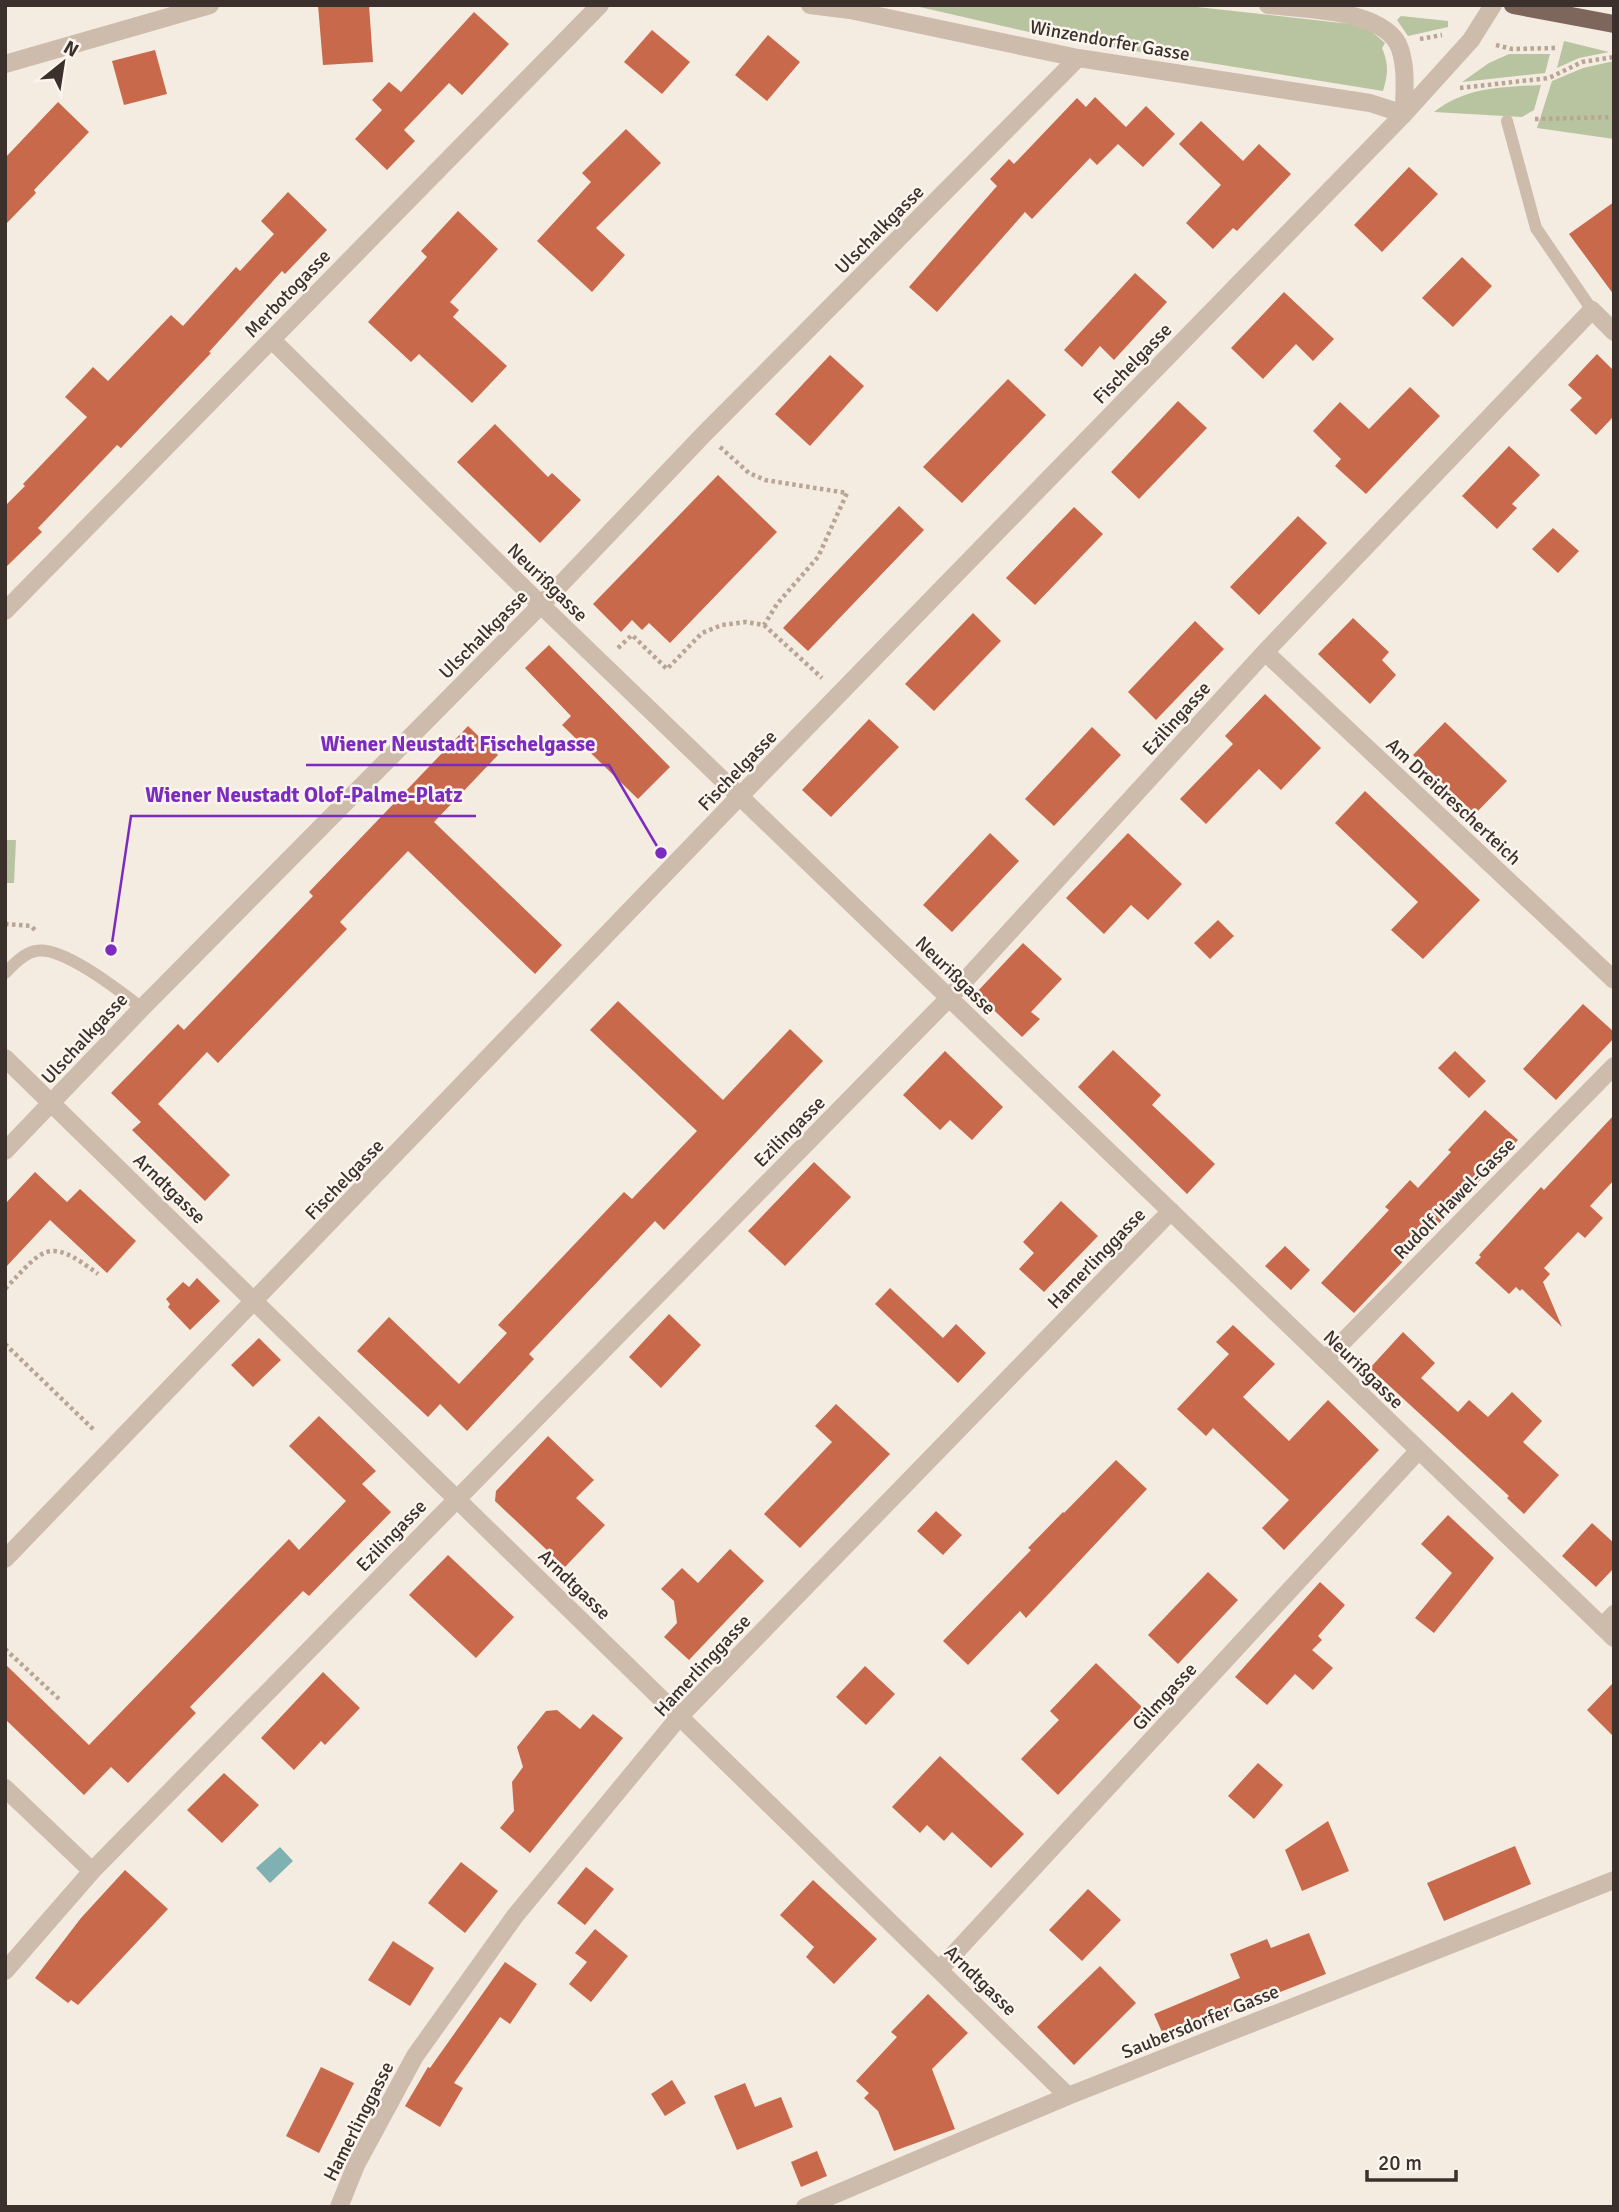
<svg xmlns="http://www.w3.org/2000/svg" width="1619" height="2212" viewBox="0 0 1619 2212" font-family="Signika,sans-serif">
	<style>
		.green { fill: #b8c4a0 }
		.water { fill: #7fb0b2 }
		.building { fill: #c8694b }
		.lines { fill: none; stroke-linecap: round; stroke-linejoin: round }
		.path { stroke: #b9a596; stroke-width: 4.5; stroke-dasharray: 3.5 3.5; stroke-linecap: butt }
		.service { stroke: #cdbbac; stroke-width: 12 }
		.minor { stroke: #cdbbac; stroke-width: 18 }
		.primary { stroke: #7d675c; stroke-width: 18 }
		.labels { text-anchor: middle; stroke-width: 5; stroke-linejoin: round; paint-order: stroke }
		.street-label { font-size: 19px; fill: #3b302b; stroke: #fbf5ee }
		.leader { fill: none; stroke: #7b2cbf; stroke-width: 2.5 }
		.callout-dot { fill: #7b2cbf; stroke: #fbf5ee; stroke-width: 2.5 }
		.callout-label { font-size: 21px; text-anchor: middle; font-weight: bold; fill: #7b2cbf; stroke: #fbf5ee; stroke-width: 5; stroke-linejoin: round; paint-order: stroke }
	</style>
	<rect width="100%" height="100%" fill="#f4ebe1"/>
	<path class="green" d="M911,5H1179L1350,24L1371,31L1385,43L1382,48C1389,65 1388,74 1383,91L1055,38Z
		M1401,16L1448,21V27L1408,36L1397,20Z
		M1564,41L1609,52L1579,58L1557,68Z
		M1509,54H1550L1545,73L1462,82L1489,63Z
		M1614,61V139L1537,128L1552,81L1583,68Z
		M1541,85L1534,110L1522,117L1434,112C1465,87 1503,87 1541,85Z
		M5,840H16L14,883H5Z"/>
	<path class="water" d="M280,1847L293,1861L270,1883L256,1868Z"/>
	<path class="building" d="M318,5H369L373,62L323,65Z
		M474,12L509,44L462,95L449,83L404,130L415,141L387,170L355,139L382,110L372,100L389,82L401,92Z
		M652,30L690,62L662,94L624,62Z
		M768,35L800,62L767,101L735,75Z
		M155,50L167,94L124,105L112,61Z
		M1095,97L1126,127L1146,106L1175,134L1143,167L1118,144L1097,165L1090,158L1032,219L1025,212L937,312L909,287L997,186L990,179L1009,159L1014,164L1077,98L1086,107Z
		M58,102L89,132L34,190L36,193L5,225V158Z
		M1201,121L1243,161L1259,144L1291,174L1237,231L1233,228L1213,249L1186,223L1221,185L1179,144Z
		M626,129L661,163L596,228L625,255L592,292L537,241L591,182L582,173Z
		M1409,167L1438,194L1382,252L1354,225Z
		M288,192L327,230L285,274L282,271L209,352L211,353L121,448L117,445L38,528L42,532L5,568V506L25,486L23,484L87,417L65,397L93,367L108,381L171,315L183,326L236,267L240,271L274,234L261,221Z
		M1614,202V295L1569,234Z
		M458,211L498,249L450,302L459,310L453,317L507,366L472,403L419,354L411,362L368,322L427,257L421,251Z
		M1462,257L1492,286L1453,327L1422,298Z
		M1135,273L1167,302L1114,360L1100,346L1082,367L1064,350Z
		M1284,292L1334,339L1313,361L1296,344L1263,379L1231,348Z
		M1597,354L1614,371V416L1596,435L1570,410L1582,398L1568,385Z
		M830,355L864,386L810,446L775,414Z
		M1008,379L1046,415L962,503L923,467Z
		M1410,387L1440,416L1366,494L1335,466L1341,459L1313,431L1340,402L1369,429Z
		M1178,401L1207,428L1139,499L1111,472Z
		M495,424L548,477L552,473L581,500L540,543L457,462Z
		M1509,446L1540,475L1512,504L1517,508L1497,529L1462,496Z
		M718,475L777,532L670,643L649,623L642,630L632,620L621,632L593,604Z
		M899,506L924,530L808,651L783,628Z
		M1074,507L1103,534L1035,605L1006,578Z
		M1298,516L1327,543L1259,615L1230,587Z
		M1553,528L1579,551L1558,573L1532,549Z
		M973,613L1001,641L934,711L905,684Z
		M1353,618L1389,652L1382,660L1396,675L1370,704L1318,654Z
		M1195,621L1224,649L1156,720L1128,692Z
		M549,645L670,767L638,799L562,725L571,716L525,668Z
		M1265,694L1321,748L1281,790L1259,769L1206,824L1180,799L1233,744L1225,736Z
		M869,719L899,747L831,817L802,790Z
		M1445,722L1507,781L1475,814L1413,755Z
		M468,726L498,755L434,822L562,945L535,974L408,851L340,922L347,929L218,1063L207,1052L158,1104L230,1175L205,1201L132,1130L141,1122L111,1093L178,1024L184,1030L313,896L309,892Z
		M1092,727L1121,755L1054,826L1025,799Z
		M1365,791L1480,900L1423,959L1391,930L1418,902L1335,823Z
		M990,833L1019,861L952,932L923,905Z
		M1128,833L1182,884L1148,920L1131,905L1104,934L1066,898Z
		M1218,920L1234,936L1210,959L1194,943Z
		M1023,943L1062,979L1031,1012L1040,1019L1022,1037L976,993Z
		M618,1001L723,1100L790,1029L823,1061L664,1230L655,1221L529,1354L534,1359L467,1431L440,1404L428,1417L357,1351L389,1317L459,1384L507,1333L498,1325L624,1192L632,1199L697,1131L590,1030Z
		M1583,1004L1614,1032V1038L1556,1100L1523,1069Z
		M1113,1050L1161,1095L1152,1105L1215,1164L1187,1194L1078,1087Z
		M945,1051L1003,1107L972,1140L950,1120L940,1130L903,1095Z
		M1455,1051L1486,1081L1469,1098L1438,1068Z
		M1485,1110L1518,1140L1354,1313L1321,1283L1389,1210L1385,1207L1410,1180L1418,1188L1451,1152L1448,1150Z
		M1614,1115V1180L1590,1206L1603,1218L1585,1238L1578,1232L1544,1268L1550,1274L1543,1282L1562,1327L1522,1289L1520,1291L1516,1287L1509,1294L1475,1263L1481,1257L1479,1255L1541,1187L1544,1190Z
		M814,1162L851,1197L785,1266L748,1231Z
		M35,1172L67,1202L80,1189L136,1241L107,1273L50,1220L5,1268V1204Z
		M1061,1201L1098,1236L1044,1292L1019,1269L1034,1253L1023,1242Z
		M1285,1246L1310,1270L1291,1290L1265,1266Z
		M197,1278L220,1301L190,1330L168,1307L170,1304L166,1299L183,1282L189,1287Z
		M890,1288L943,1338L956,1324L986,1353L958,1383L875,1304Z
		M669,1314L701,1345L661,1388L629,1357Z
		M1233,1325L1275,1364L1243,1397L1289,1441L1328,1400L1379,1450L1284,1550L1262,1528L1289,1500L1213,1428L1206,1436L1177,1409L1229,1354L1216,1342Z
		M1403,1332L1435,1363L1421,1378L1458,1412L1469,1400L1488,1417L1512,1392L1542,1421L1523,1442L1559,1475L1524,1514L1507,1498L1509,1496L1370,1368Z
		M259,1338L281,1360L253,1387L231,1365Z
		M836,1404L890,1454L800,1548L764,1514L832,1442L815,1426Z
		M319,1416L376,1471L362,1484L391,1512L309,1596L303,1591L190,1707L196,1713L128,1783L111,1767L84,1795L5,1719V1664L89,1745L289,1539L299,1550L346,1501L289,1446Z
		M548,1436L594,1480L576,1498L605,1525L565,1567L495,1501L496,1491Z
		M1116,1460L1147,1489L1026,1618L1020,1611L968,1665L943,1641L1031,1550L1028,1548L1063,1512L1064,1513Z
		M936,1511L962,1535L943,1555L917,1531Z
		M1448,1515L1494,1558L1434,1633L1415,1618L1452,1573L1421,1544Z
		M1592,1523L1614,1543V1568L1596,1587L1562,1556Z
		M730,1549L764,1581L689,1660L664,1637L677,1623L674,1601L661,1589L682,1568L698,1583Z
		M448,1555L514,1617L476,1658L409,1595Z
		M1208,1572L1238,1600L1178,1664L1148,1635Z
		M1320,1582L1345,1605L1318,1636L1322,1640L1312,1650L1333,1668L1313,1690L1295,1674L1267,1705L1235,1677Z
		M1096,1663L1142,1707L1058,1795L1021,1759L1059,1720L1050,1711Z
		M865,1666L895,1694L866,1725L836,1697Z
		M323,1672L360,1708L325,1745L321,1741L294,1770L261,1738Z
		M1614,1682V1737L1587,1710Z
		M557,1710L580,1729L593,1714L623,1738L530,1853L500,1828L514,1811L512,1782L523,1767L517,1747L546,1711Z
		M940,1756L1024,1834L991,1868L952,1832L944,1841L927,1825L920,1833L892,1807Z
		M1258,1763L1283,1785L1254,1819L1228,1796Z
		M224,1773L259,1805L222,1843L187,1810Z
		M1328,1821L1349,1871L1302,1891L1285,1850Z
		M1515,1846L1531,1884L1444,1921L1427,1883Z
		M461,1862L498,1891L465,1933L428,1903Z
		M586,1867L614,1889L585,1925L557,1903Z
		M125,1870L168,1909L78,2005L71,2000L68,2003L35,1978L81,1918Z
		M813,1880L877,1939L834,1984L806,1957L814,1947L780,1915Z
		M1088,1889L1121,1920L1082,1961L1049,1930Z
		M595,1929L628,1956L591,2002L569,1984L587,1962L575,1953Z
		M1309,1933L1326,1974L1222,2015L1166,2041L1154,2014L1240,1978L1230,1954L1267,1939L1271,1948Z
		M393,1941L434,1968L410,2006L368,1980Z
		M505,1962L537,1984L510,2024L500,2017L454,2083L463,2088L440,2127L405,2106L428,2067L430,2068Z
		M1100,1966L1136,2003L1074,2065L1037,2027Z
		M928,1994L968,2033L932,2069L955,2129L894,2151L878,2111L864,2098L869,2093L856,2081L897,2037L891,2032Z
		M321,2067L354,2083L319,2153L286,2136Z
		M672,2080L686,2103L665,2116L651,2094Z
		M745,2083L755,2107L781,2097L793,2127L737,2150L714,2096Z
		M817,2151L827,2176L801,2187L791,2162Z"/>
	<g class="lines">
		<path class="path" d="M1420,39L1442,35
			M1496,45L1512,49L1556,48
			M1460,88L1549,78L1582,62L1614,57
			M1535,119L1614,117
			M720,447L749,473L765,480L847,493L818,557L777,604L764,625
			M618,648L632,635L667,669L702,633L722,625L746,622L764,625L822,678
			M5,924L31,926L36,931
			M5,1289C44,1248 48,1236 98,1274
			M5,1344L95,1431
			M5,1649L59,1699"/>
		<path class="service" d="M1507,121L1536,228L1592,310
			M5,973C13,965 24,953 36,951C62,945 121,992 142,1008"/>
		<path class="minor" d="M810,5L850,10L1078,58L1370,103L1404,114C1404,92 1407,70 1400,49C1387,9 1303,9 1268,5
			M5,64L210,5
			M272,340L541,605L1614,1638
			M5,611L600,5
			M1265,652L1614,980
			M5,1058L1068,2096
			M5,1151L142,1008L541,605L705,433L1078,58
			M1325,1360L1614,1066
			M5,1559L740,796L1404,114L1471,40L1493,5
			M1602,1627L1614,1614
			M5,1788L92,1871
			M940,1969L1419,1450
			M5,1971L92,1871L949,998L1265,652L1592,310L1614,332
			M339,2207L356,2165L415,2056L515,1916L680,1716L1171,1211
			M805,2207L1068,2096L1614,1880"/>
		<path class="primary" d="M1513,5L1614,24"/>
	</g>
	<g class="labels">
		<g class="street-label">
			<text transform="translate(1110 40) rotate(10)" y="7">Winzendorfer Gasse</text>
			<text transform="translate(879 229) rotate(-45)" y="7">Ulschalkgasse</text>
			<text transform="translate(287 293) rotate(-46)" y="7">Merbotogasse</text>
			<text transform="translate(1132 363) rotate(-46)" y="7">Fischelgasse</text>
			<text transform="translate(548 582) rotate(44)" y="7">Neurißgasse</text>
			<text transform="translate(483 634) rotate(-45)" y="7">Ulschalkgasse</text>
			<text transform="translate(1176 718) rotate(-48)" y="7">Ezilingasse</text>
			<text transform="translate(737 770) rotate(-46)" y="7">Fischelgasse</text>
			<text transform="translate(1454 801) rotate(43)" y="7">Am Dreidrescherteich</text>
			<text transform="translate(956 975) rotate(44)" y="7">Neurißgasse</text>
			<text transform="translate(84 1038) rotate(-47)" y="7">Ulschalkgasse</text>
			<text transform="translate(789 1131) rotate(-45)" y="7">Ezilingasse</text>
			<text transform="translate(344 1179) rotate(-46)" y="7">Fischelgasse</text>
			<text transform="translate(170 1188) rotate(44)" y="7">Arndtgasse</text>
			<text transform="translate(1454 1198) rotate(-45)" y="7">Rudolf Hawel-Gasse</text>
			<text transform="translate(1096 1258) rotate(-46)" y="7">Hamerlinggasse</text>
			<text transform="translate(1364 1369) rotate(44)" y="7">Neurißgasse</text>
			<text transform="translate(391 1535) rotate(-46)" y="7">Ezilingasse</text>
			<text transform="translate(575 1584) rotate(44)" y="7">Arndtgasse</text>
			<text transform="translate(702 1665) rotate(-47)" y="7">Hamerlinggasse</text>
			<text transform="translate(1164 1696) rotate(-47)" y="7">Gilmgasse</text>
			<text transform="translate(981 1980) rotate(44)" y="7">Arndtgasse</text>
			<text transform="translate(1200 2021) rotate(-22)" y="7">Saubersdorfer Gasse</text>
			<text transform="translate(358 2121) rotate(-63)" y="7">Hamerlinggasse</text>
		</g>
	</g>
	<path class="leader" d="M661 853L609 765H306M111 950L131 816H476"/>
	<g class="callout-dot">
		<circle cx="661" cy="853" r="7"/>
		<circle cx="111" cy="950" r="7"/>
	</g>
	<g class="callout-label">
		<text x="458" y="751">Wiener Neustadt Fischelgasse</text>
		<text x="304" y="802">Wiener Neustadt Olof-Palme-Platz</text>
	</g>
	<rect width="1619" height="2212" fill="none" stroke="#3b302b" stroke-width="14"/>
	<g transform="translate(63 63) rotate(30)" stroke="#fbf5ee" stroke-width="5" paint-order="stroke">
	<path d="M0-5L12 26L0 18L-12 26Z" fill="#3b302b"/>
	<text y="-10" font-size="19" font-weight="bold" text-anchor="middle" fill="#3b302b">N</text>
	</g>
	<path d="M1367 2170v10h89v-10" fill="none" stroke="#3b302b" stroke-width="3.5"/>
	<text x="1378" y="2170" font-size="21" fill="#3b302b" stroke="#fbf5ee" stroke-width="5" paint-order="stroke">20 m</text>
</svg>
